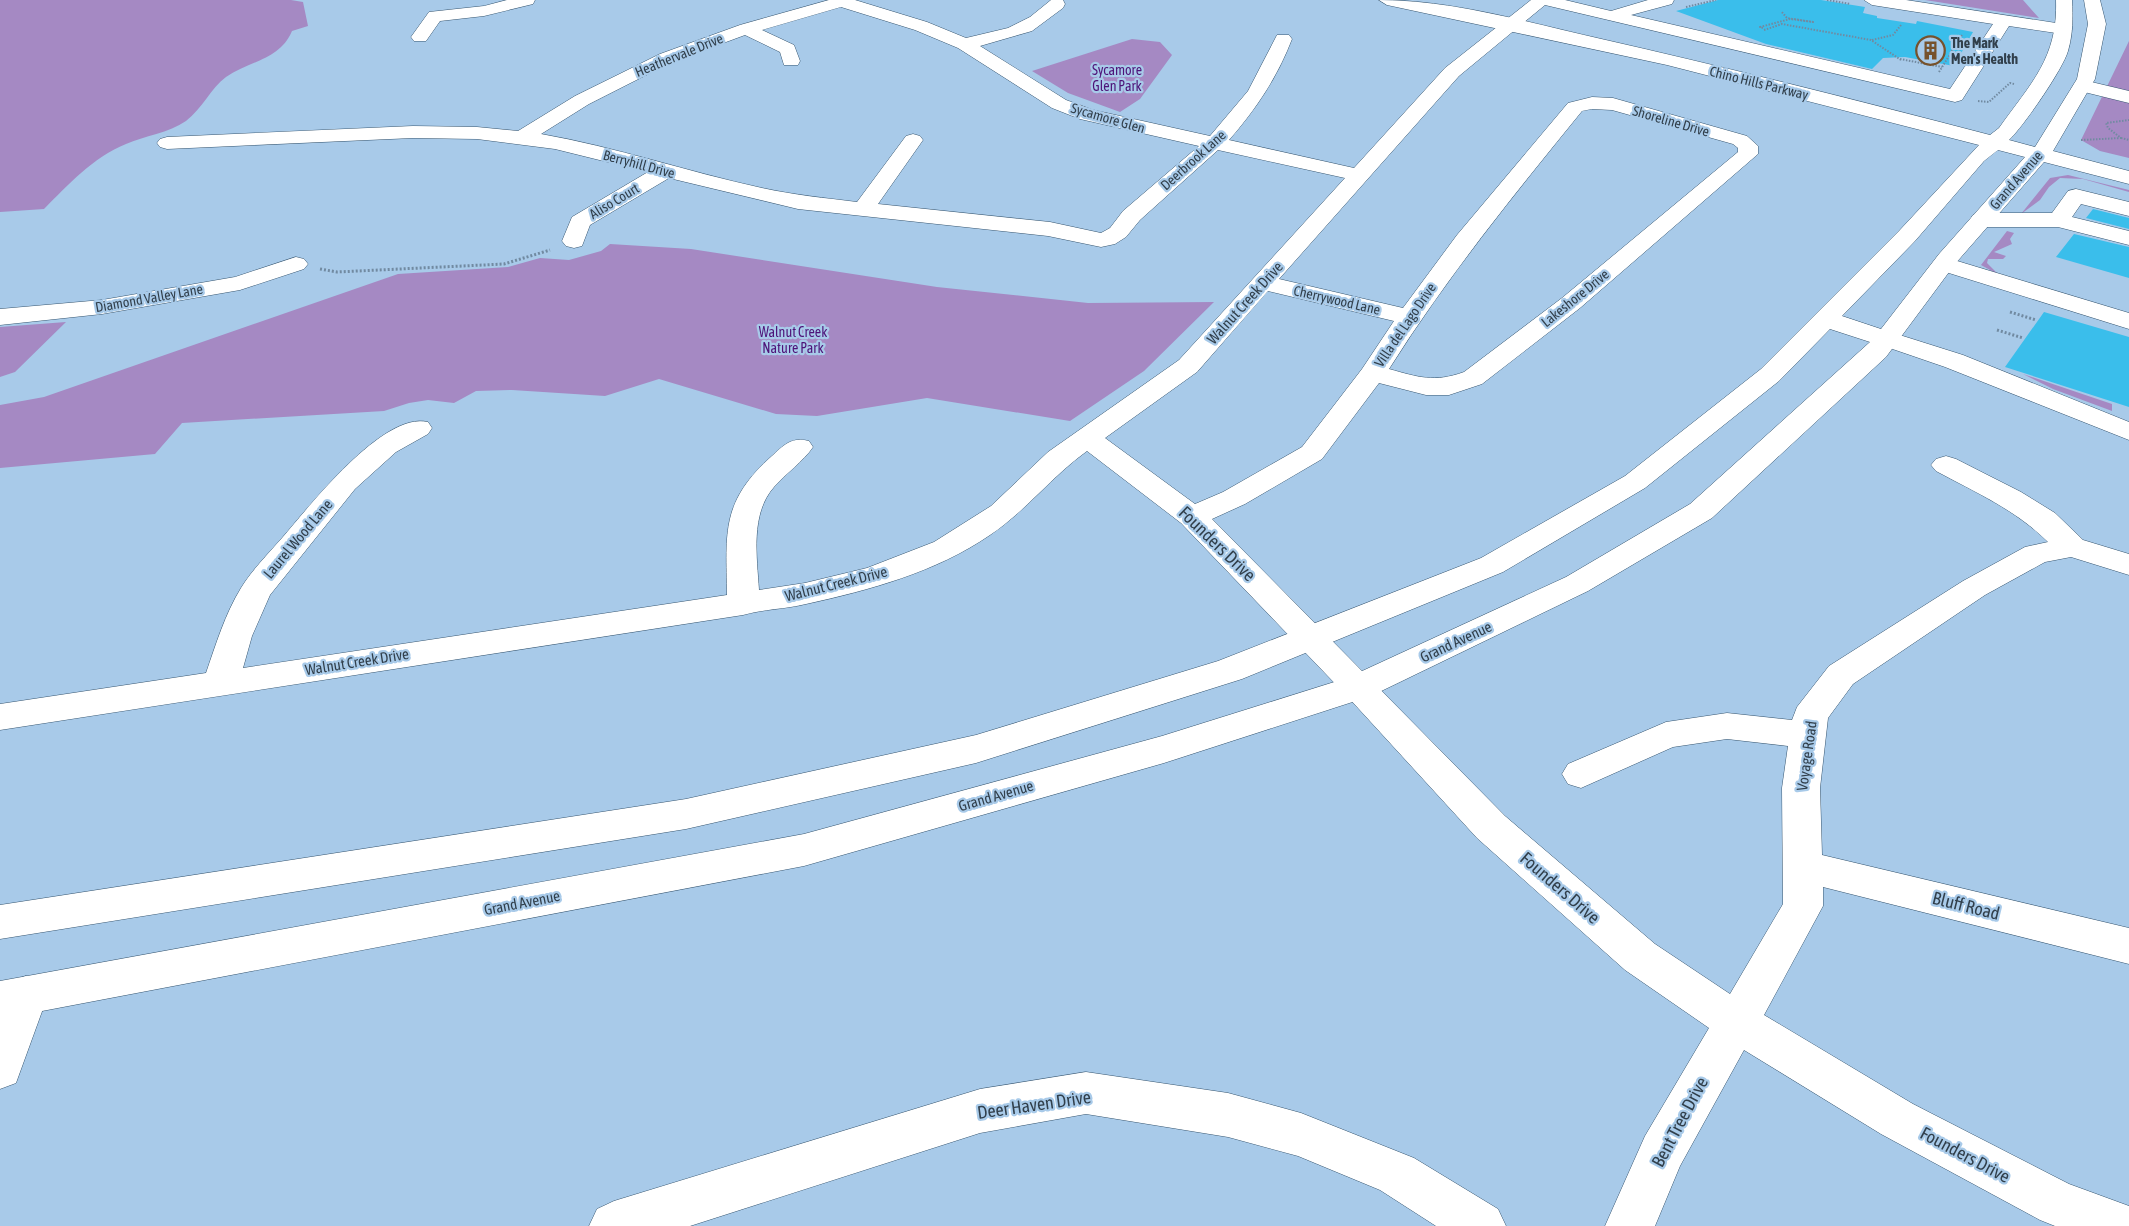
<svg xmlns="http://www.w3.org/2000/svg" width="2129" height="1226" viewBox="0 0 2129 1226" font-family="'Asap Condensed',sans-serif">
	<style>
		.green { fill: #a589c3 }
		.building { fill: #3abeeb }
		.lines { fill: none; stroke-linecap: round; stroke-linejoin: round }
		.minor-casing { stroke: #375670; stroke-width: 1 }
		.major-casing { stroke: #375670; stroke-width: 1 }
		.path-far1 { stroke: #718aa1; stroke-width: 2; stroke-dasharray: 1.5 1.5; stroke-linecap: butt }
		.path { stroke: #718aa1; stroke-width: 3; stroke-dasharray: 2 2; stroke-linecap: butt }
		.minor { fill: #fff; fill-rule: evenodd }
		.major { fill: #fff; fill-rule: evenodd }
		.labels { text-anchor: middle; stroke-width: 4.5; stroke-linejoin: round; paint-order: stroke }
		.far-poi-label { font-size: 14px; font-weight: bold; fill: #313f4b; stroke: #a8cae9; text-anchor: start }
		.far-street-label { font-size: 14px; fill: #313f4b; stroke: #a8cae9 }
		.far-park-label { font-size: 14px; fill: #4e1378; stroke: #a8cae9 }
		.street-label { font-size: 15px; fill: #313f4b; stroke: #a8cae9 }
		.near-street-label { font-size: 18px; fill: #313f4b; stroke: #a8cae9 }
	</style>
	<rect width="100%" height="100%" fill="#a8cae9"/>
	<path class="green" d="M0,0H291L303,2L308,26L292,31C280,60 249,61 226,77C211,88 202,109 186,121C169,133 144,136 126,144C92,158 69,184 44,209L0,212Z
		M1925,0H2023L2039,18Z
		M1132,39L1160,42L1172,55L1140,99L1120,112L1068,93L1032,71Z
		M2129,41V158L2100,151L2081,140Z
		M2068,175L2129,190V192L2083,179L2060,178L2049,187L2040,200L2021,214L2050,178Z
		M2007,231L2014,233L2010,239L2012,244L1994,252L2006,256L2003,259H1988L1987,263L1999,275L1981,265Z
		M610,244L691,249L937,287L1088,303L1214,302L1144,371L1070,421L927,398L817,416L776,414L659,379L605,396L512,390L476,391L454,403L428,400L409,403L384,411L182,423L155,454L0,468V405L44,397L398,274L508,267L540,258L569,260L601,251Z
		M66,322L15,372L0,377V327Z
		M2023,374L2112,404V411L2053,389Z"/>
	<path class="building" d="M1718,0H1821L1865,7L1863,13L1877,16V18L1916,24L1917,21L1973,32L1954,66L1905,57L1883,58L1872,69L1766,44L1676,11Z
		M2093,209L2129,218V229L2086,218Z
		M2074,234L2129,247V278L2056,257Z
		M2044,312L2129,337V407L2005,367Z"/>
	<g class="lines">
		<defs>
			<path id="minor" d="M507,0H535L533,4L484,16L440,21L426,41H414L411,37L429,12L484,6Z
				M829,0H855L927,22L966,38L1008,28L1030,17L1051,0H1063L1065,4L1063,8L1032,31L980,46L1066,100L1093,110L1210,136L1248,91L1277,35H1289L1292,39C1277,78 1256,109 1229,140L1354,168L1445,68L1531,0H1565L1611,11L1648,0H1674L1672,4L1631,15L1950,89L1993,24L1872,5L1864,0H1906L2069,25L2072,29L2069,33L2063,34L2009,26L1962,100L1955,102L1545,5L1459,76L1279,279L1403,308L1457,235L1568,103L1592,97L1613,98L1747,136L1758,146V154L1580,308L1482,384L1449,395H1426L1379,383L1322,459L1245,504L1212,519L1505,816L1655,944L1730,994L1783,904L1782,788L1788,746L1727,739L1673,747L1581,788L1568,784L1562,774L1568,764L1666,722L1727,713L1792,720L1797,707L1829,666L1963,581L2025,547L2048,542C2016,510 1975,492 1936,471L1931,465L1936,459L1946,456L1956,459L2021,492L2055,513L2083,540L2129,554V575L2071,557L2045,562L1985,595L1853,684L1828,718L1820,788L1822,855L2129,928V964L1823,887V906L1764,1015L1913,1104L2069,1184L2129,1206V1226H2055L2040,1220L1881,1134L1744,1050L1680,1166L1655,1226H1605L1645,1136L1709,1028L1625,970L1477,838L1347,696L1181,523L1087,451C1052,476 1026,511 990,535C936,572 870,590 806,604C786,609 764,609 743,615L0,730V704L206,673C216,644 225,614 241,588C252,570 268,554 282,538C309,507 383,411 428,422L432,428L428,434L396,452L355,489L270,595L252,636L243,668L727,595C726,531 721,501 773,455C785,444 792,437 809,441L813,447C803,462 786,473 774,487C750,514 757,557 759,590L805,583L867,568L934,542L991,506L1048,452L1179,360L1345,178L1218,150L1140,220L1126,237L1115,244L1101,247L1048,236L798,209L669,178L590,225L582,246L574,248L566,246L562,241L572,217L648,172L555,149L477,139L413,138L167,149L160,147L157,143L160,139L167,137L413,126L477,127L518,131L575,96L660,54L740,25ZM841,7L915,30L958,48L1052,108L1080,119L1199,146L1123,211L1110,228L1101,233L1050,222L878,204L923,140L920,136L913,134L906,136L857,202C825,198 794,195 762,188C688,172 616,147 541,134L589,104L672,62L745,35L780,52L784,65H798L800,61L794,45L762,30ZM1592,109L1612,110L1733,144L1738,148V152L1562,298L1464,372C1434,383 1418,377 1389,369C1447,277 1513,196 1582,111ZM1268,291L1394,321L1362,369L1302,447L1223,492L1195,504L1105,438L1197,372Z
				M2083,80L2129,91V103L2076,90L2073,86L2076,82Z
				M2076,189L2129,202V216L2081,204L2072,217L2129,231V245L2058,227H1981L1973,225L1970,220L1973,215L1981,213H2052L2068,191Z
				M296,257L304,259L308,264L304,269L240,290L102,314L0,325V309L102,300L235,277Z
				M1944,257L2129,313V329L1936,269L1932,264L1936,259Z
				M1887,331L1963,355L2129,422V440L1945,367L1878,344L1874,339L1878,334Z
				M26,976L41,982L48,995L16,1083L0,1089V1007L11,982Z
				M1086,1072L1228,1093L1301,1113L1414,1158L1498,1209L1506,1226H1436L1380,1190L1298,1156L1228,1137L1086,1114L980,1133L690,1226H589L597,1209L614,1201L980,1089Z"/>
			<path id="major" d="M1379,0C1452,0 1526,22 1597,38C1729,68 1860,101 1990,135L1999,128C2031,83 2058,58 2056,0H2072C2073,17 2073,34 2068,51C2063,69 2023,127 2009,140L2035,147L2077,79L2088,24L2084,0H2100L2106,24L2095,79L2053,151L2129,171V184L2044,162L1955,264L1886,357L1712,518L1588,591L1371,696L1164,763L804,866L0,1019V981L804,834L1162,736L1347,678L1566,577L1690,504L1870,342L1830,329L1779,381L1645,488L1503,572L1242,679L976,763L686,829L0,939V905L686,799L976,735L1218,661L1481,558L1625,476L1761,369L1899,231L1979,145L1667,65L1387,5ZM1998,150L2025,157L1939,254L1881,329L1842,316L1915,241L1984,161Z"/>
		</defs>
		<use href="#minor" class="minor-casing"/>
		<use href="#major" class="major-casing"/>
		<path class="path-far1" d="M1827,0L1850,4
			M1686,7L1716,0
			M1763,28L1760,27L1790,19L1813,22L1787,18L1781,11
			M1764,30L1782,24L1871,40L1901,60
			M1872,40L1893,35L1901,25
			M1900,59L1942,67
			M1939,72L1962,35
			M1978,101L1989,102L2010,83L2014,84
			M2121,138L2129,140
			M2081,140L2121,138L2108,128L2106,123L2129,120"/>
		<path class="path" d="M320,269L337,272L504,264L550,250
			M2010,312L2036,320
			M1997,330L2023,338"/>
		<use href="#minor" class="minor"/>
		<use href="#major" class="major"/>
	</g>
	<defs>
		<symbol id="building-ring" viewBox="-11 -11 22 22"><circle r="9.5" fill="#a8cae9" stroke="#76522c" stroke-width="1.5"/><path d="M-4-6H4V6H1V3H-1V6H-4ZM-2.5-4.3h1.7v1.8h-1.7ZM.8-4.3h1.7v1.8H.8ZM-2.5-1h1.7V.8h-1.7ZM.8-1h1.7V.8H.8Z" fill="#76522c"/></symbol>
	</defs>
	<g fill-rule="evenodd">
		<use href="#building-ring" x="1914" y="34" width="33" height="33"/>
	</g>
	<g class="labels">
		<g class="far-poi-label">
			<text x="1951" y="48">The Mark<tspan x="1951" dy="16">Men's Health</tspan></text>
		</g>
		<g class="far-street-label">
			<text transform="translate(679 55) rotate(-22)" y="5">Heathervale Drive</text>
			<text transform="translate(1759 83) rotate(14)" y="5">Chino Hills Parkway</text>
			<text transform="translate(1108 118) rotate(16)" y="5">Sycamore Glen</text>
			<text transform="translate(1671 121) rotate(16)" y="5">Shoreline Drive</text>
			<text transform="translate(1193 160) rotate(-42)" y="5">Deerbrook Lane</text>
			<text transform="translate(639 164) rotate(15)" y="5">Berryhill Drive</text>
			<text transform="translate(2016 180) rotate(-49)" y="5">Grand Avenue</text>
			<text transform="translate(614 201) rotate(-31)" y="5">Aliso Court</text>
			<text transform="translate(149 298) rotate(-10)" y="5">Diamond Valley Lane</text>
			<text transform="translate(1575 298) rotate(-39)" y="5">Lakeshore Drive</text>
			<text transform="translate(1337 300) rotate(13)" y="5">Cherrywood Lane</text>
			<text transform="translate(1405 325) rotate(-56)" y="5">Villa del Lago Drive</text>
		</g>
		<g class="far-park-label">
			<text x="1117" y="75">Sycamore<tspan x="1117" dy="16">Glen Park</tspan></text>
			<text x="793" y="337">Walnut Creek<tspan x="793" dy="16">Nature Park</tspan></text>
		</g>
		<g class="street-label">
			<text transform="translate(1245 303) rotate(-48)" y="5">Walnut Creek Drive</text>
			<text transform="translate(298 539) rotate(-50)" y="5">Laurel Wood Lane</text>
			<text transform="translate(836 584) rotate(-14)" y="5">Walnut Creek Drive</text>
			<text transform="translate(1456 642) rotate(-25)" y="5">Grand Avenue</text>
			<text transform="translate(357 662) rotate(-9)" y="5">Walnut Creek Drive</text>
			<text transform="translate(1807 756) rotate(-82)" y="5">Voyage Road</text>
			<text transform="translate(996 796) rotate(-16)" y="5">Grand Avenue</text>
			<text transform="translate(522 903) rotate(-11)" y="5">Grand Avenue</text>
		</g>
		<g class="near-street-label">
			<text transform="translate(1217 544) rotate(44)" y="6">Founders Drive</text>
			<text transform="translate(1560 888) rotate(41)" y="6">Founders Drive</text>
			<text transform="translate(1966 906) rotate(14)" y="6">Bluff Road</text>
			<text transform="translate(1034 1105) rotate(-8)" y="6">Deer Haven Drive</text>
			<text transform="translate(1680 1122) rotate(-62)" y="6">Bent Tree Drive</text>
			<text transform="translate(1965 1155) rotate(28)" y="6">Founders Drive</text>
		</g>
	</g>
</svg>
